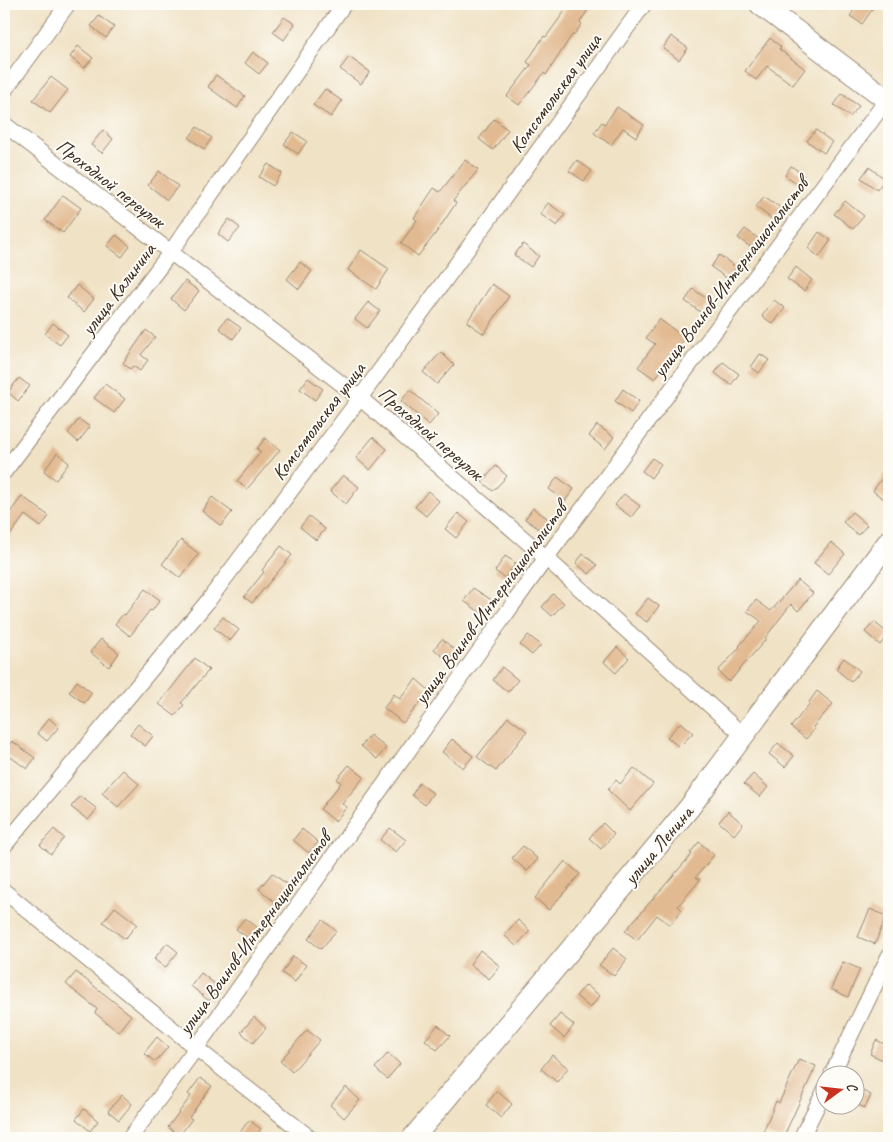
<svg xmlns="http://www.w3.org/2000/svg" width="893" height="1142" viewBox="0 0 893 1142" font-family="Caveat,sans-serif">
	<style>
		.building { fill: #e2ba91 }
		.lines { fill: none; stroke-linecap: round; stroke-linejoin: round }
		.minor-casing { stroke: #968672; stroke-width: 17 }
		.secondary-casing { stroke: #968672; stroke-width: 23 }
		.minor { stroke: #fff; stroke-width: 15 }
		.secondary { stroke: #fff; stroke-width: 21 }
		.labels { text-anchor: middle; stroke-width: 4; stroke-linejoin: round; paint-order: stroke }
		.street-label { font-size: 20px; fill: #3b2a1e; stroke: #fdfcf7 }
	</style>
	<rect width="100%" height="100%" fill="#fdfcf7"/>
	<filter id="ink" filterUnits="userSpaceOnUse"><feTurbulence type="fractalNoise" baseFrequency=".02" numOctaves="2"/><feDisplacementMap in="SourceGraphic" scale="10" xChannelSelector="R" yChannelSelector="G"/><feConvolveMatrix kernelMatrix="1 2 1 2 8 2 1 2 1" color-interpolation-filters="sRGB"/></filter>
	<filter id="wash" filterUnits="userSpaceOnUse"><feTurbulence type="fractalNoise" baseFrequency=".0096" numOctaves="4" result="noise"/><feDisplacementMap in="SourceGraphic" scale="20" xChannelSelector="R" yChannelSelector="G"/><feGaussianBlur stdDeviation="1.12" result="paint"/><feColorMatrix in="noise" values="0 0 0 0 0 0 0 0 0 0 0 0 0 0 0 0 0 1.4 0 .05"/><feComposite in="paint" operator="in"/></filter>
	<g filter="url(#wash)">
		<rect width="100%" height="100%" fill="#f0e2c5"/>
		<g id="blocks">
			<path class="building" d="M570,4H592L580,22L582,24L573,36L572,35L546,75L544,73L519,105L507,96L531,65L527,62L544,36L546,37Z
				M858,4H876L862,24L850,16Z
				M99,16L114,27L106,38L91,26Z
				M284,17L295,24L284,40L273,32Z
				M671,36L688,48L679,60L663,48Z
				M770,38L781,47L779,49L805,69L793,85L767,66L756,80L745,71Z
				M78,46L93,58L84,68L70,57Z
				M253,52L268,63L259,74L245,63Z
				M349,57L370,72L361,84L340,69Z
				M216,75L245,96L237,108L208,87Z
				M51,77L68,90L50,113L33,100Z
				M325,89L342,101L331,117L313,105Z
				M842,94L859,106L850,117L834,105Z
				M617,107L644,125L636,137L623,128L611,145L594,133L602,122L605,124Z
				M494,119L508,130L493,150L479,139Z
				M197,127L212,138L204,149L189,138Z
				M103,130L113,139L102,153L91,145Z
				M816,130L832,142L824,153L807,141Z
				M293,132L307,141L298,154L284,144Z
				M465,160L478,170L453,201L456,203L436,233L418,256L401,243L417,220L414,218L434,188L440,192Z
				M577,160L592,171L584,181L569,171Z
				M268,164L282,173L273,186L259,177Z
				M791,166L804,175L798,184L785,175Z
				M869,167L885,179L877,190L861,178Z
				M159,171L178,186L167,200L148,185Z
				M63,195L81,208L63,233L45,220Z
				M764,196L781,208L772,219L756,207Z
				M845,201L864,216L853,229L834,214Z
				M548,203L565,215L557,226L540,214Z
				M229,219L240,228L228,242L218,234Z
				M745,229L759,239L752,248L738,238Z
				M819,232L831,240L819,257L808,248Z
				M116,235L130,246L122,257L107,246Z
				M523,244L539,256L531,267L514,255Z
				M361,250L389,269L376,289L348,270Z
				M719,255L736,267L728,279L711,267Z
				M300,262L312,271L299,289L287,279Z
				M796,267L812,280L804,291L787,279Z
				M185,281L199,291L184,310L171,299Z
				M492,284L509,296L484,334L467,322Z
				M77,285L94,299L84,312L67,298Z
				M693,289L710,301L702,313L685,301Z
				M774,300L785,308L773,324L762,316Z
				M368,302L380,311L367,328L355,319Z
				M227,318L241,328L233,339L219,328Z
				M659,319L685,338L655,379L638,367L655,344L646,338Z
				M53,323L68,335L60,345L45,334Z
				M146,330L155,337L141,355L148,360L140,371L133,366L130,369L123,363Z
				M441,352L454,365L437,384L423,372Z
				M760,354L769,360L759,373L751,367Z
				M723,362L739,374L731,385L715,373Z
				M19,378L30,386L18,401L8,392Z
				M308,378L323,389L315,400L300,389Z
				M105,384L125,399L114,413L94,398Z
				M623,389L639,401L631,413L615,401Z
				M410,390L438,414L429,425L401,401Z
				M79,419L90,427L78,442L68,433Z
				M597,425L614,437L605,449L589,436Z
				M373,437L387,449L370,470L356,458Z
				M265,438L280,450L247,489L237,481L261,452L257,449Z
				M57,453L69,463L56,480L44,471Z
				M652,458L661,464L651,478L642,471Z
				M496,466L507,476L493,491L482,482Z
				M889,468V503L873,491Z
				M343,475L359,487L346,504L330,491Z
				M557,477L574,489L565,501L549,489Z
				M428,491L439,501L426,516L415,507Z
				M624,494L640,506L631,517L615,505Z
				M22,496L49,516L41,527L25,515L4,543V521Z
				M212,497L232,512L221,526L202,511Z
				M533,508L550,520L542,531L525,519Z
				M852,512L867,525L858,535L843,522Z
				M458,513L469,522L456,538L445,529Z
				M309,516L325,529L316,540L300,527Z
				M181,540L199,554L180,578L162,564Z
				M831,542L845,554L828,574L814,563Z
				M281,546L292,555L252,603L244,597L264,572L262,570Z
				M583,554L597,565L589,574L576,563Z
				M505,556L516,563L505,578L495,571Z
				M798,580L813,593L798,611L791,604L765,638L766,639L729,682L718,671L740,647L739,646L761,621L747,611L756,600L771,611Z
				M473,588L493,601L484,615L464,601Z
				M145,589L160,600L152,611L150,610L130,636L115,624L123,614L125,615Z
				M553,594L564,603L552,616L542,607Z
				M648,598L659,606L647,622L635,614Z
				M223,617L239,630L230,641L214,628Z
				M874,622L889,634L880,645L865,632Z
				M528,635L541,645L532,655L520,645Z
				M101,639L119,653L109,667L90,652Z
				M442,639L456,651L448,661L434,649Z
				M617,647L629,658L616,673L604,662Z
				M195,658L209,670L181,703L184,705L175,716L159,704Z
				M844,658L860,671L851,682L836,669Z
				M502,667L518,680L508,692L493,680Z
				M416,679L430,691L403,723L384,708L394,694L400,699Z
				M77,681L92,693L84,703L69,692Z
				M817,691L833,704L813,727L815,729L806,739L791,727L810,703L809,702Z
				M508,717L527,731L496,771L477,757Z
				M49,718L59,727L47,741L37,733Z
				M681,722L693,733L679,747L667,737Z
				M138,724L153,736L145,746L130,734Z
				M370,735L386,748L377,759L361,746Z
				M452,739L473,756L463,768L442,752Z
				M12,741L35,758L27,769L4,752Z
				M778,743L794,756L785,767L769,754Z
				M349,765L364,777L342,804L347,807L335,821L320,809L341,783L337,779Z
				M634,768L653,784L630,811L608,790L616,780L620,784Z
				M123,770L139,784L118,807L102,793Z
				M753,774L768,787L760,797L744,784Z
				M419,783L433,793L425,805L412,795Z
				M80,796L97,809L88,820L71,807Z
				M728,811L743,824L734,835L719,822Z
				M603,823L614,834L601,849L589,838Z
				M390,828L406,840L396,852L380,840Z
				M54,829L64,838L51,854L40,845Z
				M302,829L318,842L309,853L293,840Z
				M699,842L714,855L696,877L700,880L678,906L682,910L670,925L657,915L637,940L625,931L692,854L690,853Z
				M523,846L538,859L527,871L512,858Z
				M565,861L580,874L549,910L535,898Z
				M272,873L289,886L276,903L259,889Z
				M115,907L137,924L125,939L103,922Z
				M870,909L886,916L875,944L858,937Z
				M245,918L261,930L252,941L236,929Z
				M323,920L336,931L321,949L308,939Z
				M518,920L530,931L516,946L504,935Z
				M167,943L178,952L165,968L154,959Z
				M613,948L627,959L614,976L599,965Z
				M480,950L500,966L489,979L470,964Z
				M293,956L306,965L295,982L282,973Z
				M843,962L860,969L848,997L831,989Z
				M76,972L131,1015L118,1032L95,1013L97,1009L66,984Z
				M201,973L220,988L209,1001L191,986Z
				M586,985L600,996L590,1008L576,996Z
				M560,1014L574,1025L564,1038L550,1026Z
				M254,1017L266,1028L253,1043L241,1032Z
				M438,1025L450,1036L437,1050L425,1040Z
				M307,1030L320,1040L292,1072L280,1061Z
				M157,1037L168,1047L155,1062L144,1053Z
				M876,1040L889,1046V1063L870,1054Z
				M388,1053L400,1064L387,1079L375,1068Z
				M552,1055L568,1068L557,1082L541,1069Z
				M799,1059L816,1066L783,1138H777L763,1132L776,1101L779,1103Z
				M200,1078L212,1086L189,1117L192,1119L179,1136L168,1127L191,1096L188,1094Z
				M346,1087L360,1100L344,1118L330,1105Z
				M856,1088L871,1095L865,1108L856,1104Z
				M497,1091L512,1104L501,1118L486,1105Z
				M122,1095L132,1104L119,1120L108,1111Z
				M84,1109L98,1121L90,1131L76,1119Z
				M249,1120L261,1129L254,1138H236Z"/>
		</g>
	</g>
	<g filter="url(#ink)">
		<use href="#blocks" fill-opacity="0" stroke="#968672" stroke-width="1"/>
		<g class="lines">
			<defs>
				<path id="minor" d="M4,91L68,4
					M4,124L360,398L546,558L744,736
					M4,472L170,253L344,4
					M4,846L208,601L360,398L644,4
					M4,891L196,1048L310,1138
					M832,1074L889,956
					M130,1138L196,1048L546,558L889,97
					M801,1138L826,1088"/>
				<path id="secondary" d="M760,4L889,101
					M413,1138L689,808L889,541"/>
			</defs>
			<use href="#minor" class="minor-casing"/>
			<use href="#secondary" class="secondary-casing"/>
			<use href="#minor" class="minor"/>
			<use href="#secondary" class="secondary"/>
		</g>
	</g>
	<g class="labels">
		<g class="street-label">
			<text transform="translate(555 93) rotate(-54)" y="7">Комсомольская улица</text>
			<text transform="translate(111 183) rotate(38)" y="7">Проходной переулок</text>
			<text transform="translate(730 277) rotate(-53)" y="7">улица Воинов-Интернационалистов</text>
			<text transform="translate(118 289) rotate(-53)" y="7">улица Калинина</text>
			<text transform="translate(318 421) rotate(-53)" y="7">Комсомольская улица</text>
			<text transform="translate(431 433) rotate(41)" y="7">Проходной переулок</text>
			<text transform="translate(490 603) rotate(-54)" y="7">улица Воинов-Интернационалистов</text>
			<text transform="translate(658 845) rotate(-50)" y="7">улица Ленина</text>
			<text transform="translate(254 933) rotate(-54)" y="7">улица Воинов-Интернационалистов</text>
		</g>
	</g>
	<rect width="893" height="1142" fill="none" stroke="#fdfcf7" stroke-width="20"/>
	<g transform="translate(840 1090) rotate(75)"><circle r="24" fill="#fdfcf7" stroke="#afa8a0"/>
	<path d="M0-4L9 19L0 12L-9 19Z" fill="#c8321e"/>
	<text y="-8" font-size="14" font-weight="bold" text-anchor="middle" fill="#3b2a1e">С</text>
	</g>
</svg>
